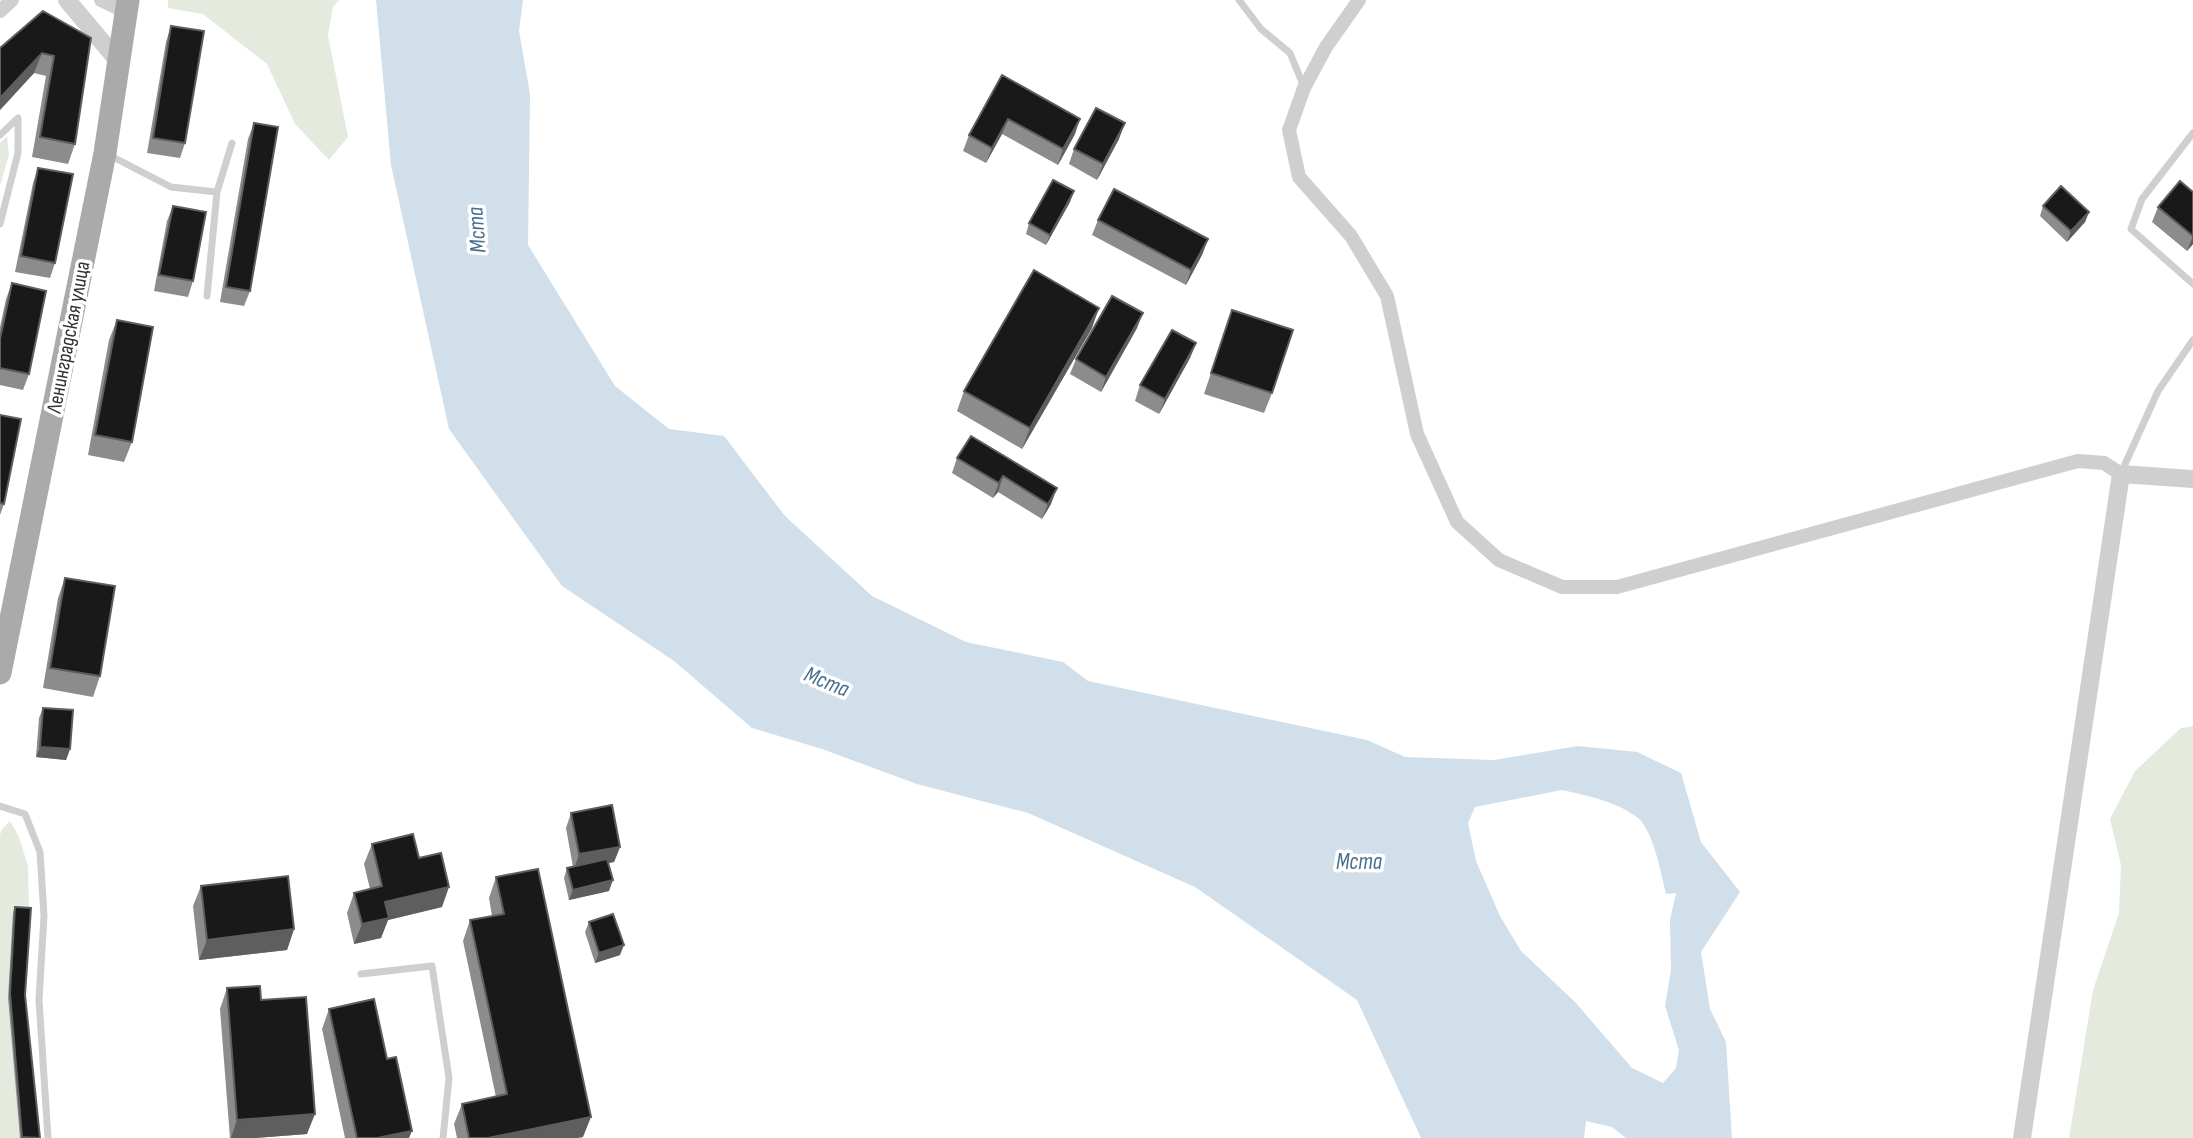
<svg xmlns="http://www.w3.org/2000/svg" width="2193" height="1138" viewBox="0 0 2193 1138" font-family="'Sofia Sans Condensed',sans-serif">
	<style>
		.green { fill: #e4eade }
		.water { fill: #d0dfea; fill-rule: evenodd }
		.lines { fill: none; stroke-linecap: round; stroke-linejoin: round }
		.service { stroke: #cfcfcf; stroke-width: 7 }
		.minor { stroke: #cfcfcf; stroke-width: 14 }
		.tertiary { stroke: #cfcfcf; stroke-width: 18 }
		.primary { stroke: #aaa; stroke-width: 23 }
		.wall { fill: #8c8c8c }
		.shaded-wall { fill: #5e5e5e }
		.building { fill: #191919; stroke: #5e5e5e; stroke-width: 2 }
		.labels { text-anchor: middle; stroke-width: 7; stroke-linejoin: round; paint-order: stroke }
		.street-label { font-size: 21px; fill: #323232; stroke: #fff }
		.water-label { font-size: 23px; font-style: italic; fill: #46708d; stroke: #fff }
	</style>
	<rect width="100%" height="100%" fill="#fff"/>
	<path class="green" d="M168,0H339L333,7L328,35L348,137L329,160L295,124L267,64L203,14L168,8Z
		M7,136L9,155L0,186V143Z
		M2193,726V1138H2069L2093,990L2119,913L2121,865L2110,819L2135,771L2181,728Z
		M10,821L19,837L28,866L29,913L8,998L20,1138H0V836L1,830Z"/>
	<path class="water" d="M376,0H523L519,31L530,94L528,245L615,386L669,429L724,436L785,516L872,596L966,642L1063,662L1088,681L1367,740L1405,757L1494,760L1578,746L1637,752L1681,773L1701,842L1740,892L1701,952L1710,1009L1726,1042L1732,1138H1626L1612,1127L1586,1121L1584,1138H1421L1357,1000L1195,887L1028,813L917,784L822,749L752,728L674,661L562,586L449,429L391,165ZM1562,790C1588,796 1616,801 1638,818C1654,832 1661,874 1666,894L1676,893L1670,920L1671,970L1665,1006L1679,1050L1676,1068L1663,1083L1632,1068L1576,1003L1521,951L1500,916L1476,861L1468,823L1475,807Z"/>
	<g class="lines">
		<path class="service" d="M1239,0L1261,29L1290,53L1304,87
			M2193,133L2142,199L2131,229L2193,284
			M0,135L18,118V153L0,224
			M109,155L171,187L217,192L232,143
			M207,296L217,192
			M2121,473L2158,391L2193,340
			M0,806L25,814L40,852L44,916L39,1000L48,1138
			M361,974L432,966L449,1078L443,1138"/>
		<path class="minor" d="M101,0L126,12
			M1359,0L1326,47L1304,88L1289,130L1299,177L1351,236L1387,296L1417,434L1457,522L1499,560L1562,587H1617L2078,461L2104,463L2121,474
			M0,11L12,0"/>
		<path class="tertiary" d="M67,0L119,62
			M2022,1138L2121,474L2193,479"/>
		<path class="primary" d="M0,673L105,153L128,0"/>
	</g>
	<path class="wall" d="M43,11L75,144L68,164L32,157L46,76L34,73L0,110V48Z
		M171,26L185,143L180,158L147,153L166,42Z
		M1002,75L1075,134L1058,165L1002,134L986,163L963,151L969,135Z
		M254,123L250,291L244,306L220,302L248,139Z
		M1119,139L1097,180L1069,164L1074,149Z
		M38,168L55,263L50,278L15,272L33,183Z
		M1074,191L1070,202L1046,245L1026,234L1029,223Z
		M2193,192V244L2187,251L2152,222L2158,207Z
		M173,206L193,281L188,297L154,291L167,221Z
		M2043,206L2089,212L2085,222L2067,242L2040,216Z
		M1098,220L1208,239L1202,255L1186,285L1092,235Z
		M12,283L29,374L23,390L0,385V327L6,299Z
		M1232,310L1272,393L1264,413L1204,394Z
		M117,320L132,442L124,462L88,455L109,340Z
		M1092,328L1022,449L957,411L964,391Z
		M1137,328L1101,392L1070,374L1076,359Z
		M1196,343L1190,358L1159,414L1135,401L1140,385Z
		M0,415L4,504L0,515Z
		M971,436L1051,504L1042,519L998,492L993,498L952,473L957,458Z
		M65,578L100,676L93,697L43,688L58,598Z
		M43,708L70,749L66,760L36,757L39,718Z
		M571,813L620,847L614,862L608,863L609,891L569,900L564,878L567,868L573,867L566,828Z
		M372,844L419,858L442,907L388,920L381,938L354,944L347,913L354,893L370,889L364,864Z
		M496,877L583,1137L577,1138H457L454,1124L462,1104L496,1097L463,941L470,920L492,916L489,898Z
		M201,886L294,929L287,950L199,960L193,906Z
		M15,907L25,995L40,1138H20L8,998L13,913Z
		M589,922L620,955L595,963L585,932Z
		M227,988L261,1000L307,1134L255,1138H230L220,1009Z
		M329,1009L387,1059L409,1138H345L322,1029Z"/>
	<path class="shaded-wall" d="M42,53L34,73L0,110V98Z
		M1008,119L1002,134L986,163L992,148Z
		M1080,119L1075,134L1058,165L1063,149Z
		M1125,123L1119,139L1097,180L1103,164Z
		M1074,191L1070,202L1046,245L1050,235Z
		M2089,212L2085,222L2067,242L2071,231Z
		M2193,236V244L2187,251Z
		M1208,239L1202,255L1186,285L1191,270Z
		M1099,308L1092,328L1022,449L1030,428Z
		M1143,313L1137,328L1101,392L1106,377Z
		M1196,343L1190,358L1159,414L1165,399Z
		M1003,476L998,492L993,498L999,483Z
		M1057,488L1051,504L1042,519L1048,504Z
		M40,747L70,749L66,760L36,757Z
		M620,847L614,862L574,870L579,854Z
		M613,880L609,891L569,900L573,890Z
		M449,887L442,907L388,920L381,938L354,944L362,924L385,902Z
		M294,929L287,950L199,960L207,940Z
		M624,945L620,955L595,963L599,953Z
		M315,1114L307,1134L255,1138H231L237,1120Z
		M591,1117L583,1137L577,1138H488Z
		M412,1131L409,1138H377Z"/>
	<path class="building" d="M43,11L91,38L75,144L40,137L54,56L42,53L0,98V48Z
		M171,26L204,31L185,143L153,138Z
		M1002,75L1080,119L1063,149L1008,119L992,148L969,135Z
		M1096,108L1125,123L1103,164L1074,149Z
		M254,123L278,127L250,291L226,287Z
		M38,168L73,174L55,263L21,256Z
		M1053,180L1074,191L1050,235L1029,223Z
		M2180,181L2193,192V236L2158,207Z
		M2061,186L2089,212L2071,231L2043,206Z
		M1114,189L1208,239L1191,270L1098,220Z
		M173,206L206,212L193,281L159,275Z
		M1034,270L1099,308L1030,428L964,391Z
		M12,283L46,291L29,374L0,368V339Z
		M1112,296L1143,313L1106,377L1076,359Z
		M1232,310L1293,330L1272,393L1211,373Z
		M117,320L153,327L132,442L95,435Z
		M1172,330L1196,343L1165,399L1140,385Z
		M0,415L21,419L4,504L0,503Z
		M971,436L1057,488L1048,504L1003,476L999,483L957,458Z
		M65,578L115,586L100,676L50,668Z
		M43,708L73,710L70,749L40,747Z
		M612,805L620,847L579,854L571,813Z
		M413,834L419,858L441,853L449,887L385,902L389,918L362,924L354,893L382,886L372,844Z
		M607,859L613,880L573,890L567,868Z
		M538,869L591,1117L488,1138H469L462,1104L507,1094L470,920L504,914L496,877Z
		M288,876L294,929L207,940L201,886Z
		M15,907L31,908L25,995L40,1138L22,1137L10,993Z
		M613,914L624,945L599,953L589,922Z
		M260,986L261,1000L306,997L315,1114L237,1120L227,988Z
		M374,999L387,1059L396,1057L412,1131L377,1138H357L329,1009Z"/>
	<g class="labels">
		<g class="street-label">
			<text transform="translate(68 337) rotate(-79)" y="7">Ленинградская улица</text>
		</g>
		<g class="water-label">
			<text transform="translate(476 230) rotate(-94)" y="8">Мста</text>
			<text transform="translate(827 681) rotate(22)" y="8">Мста</text>
			<text x="1359" y="869">Мста</text>
		</g>
	</g>
</svg>
